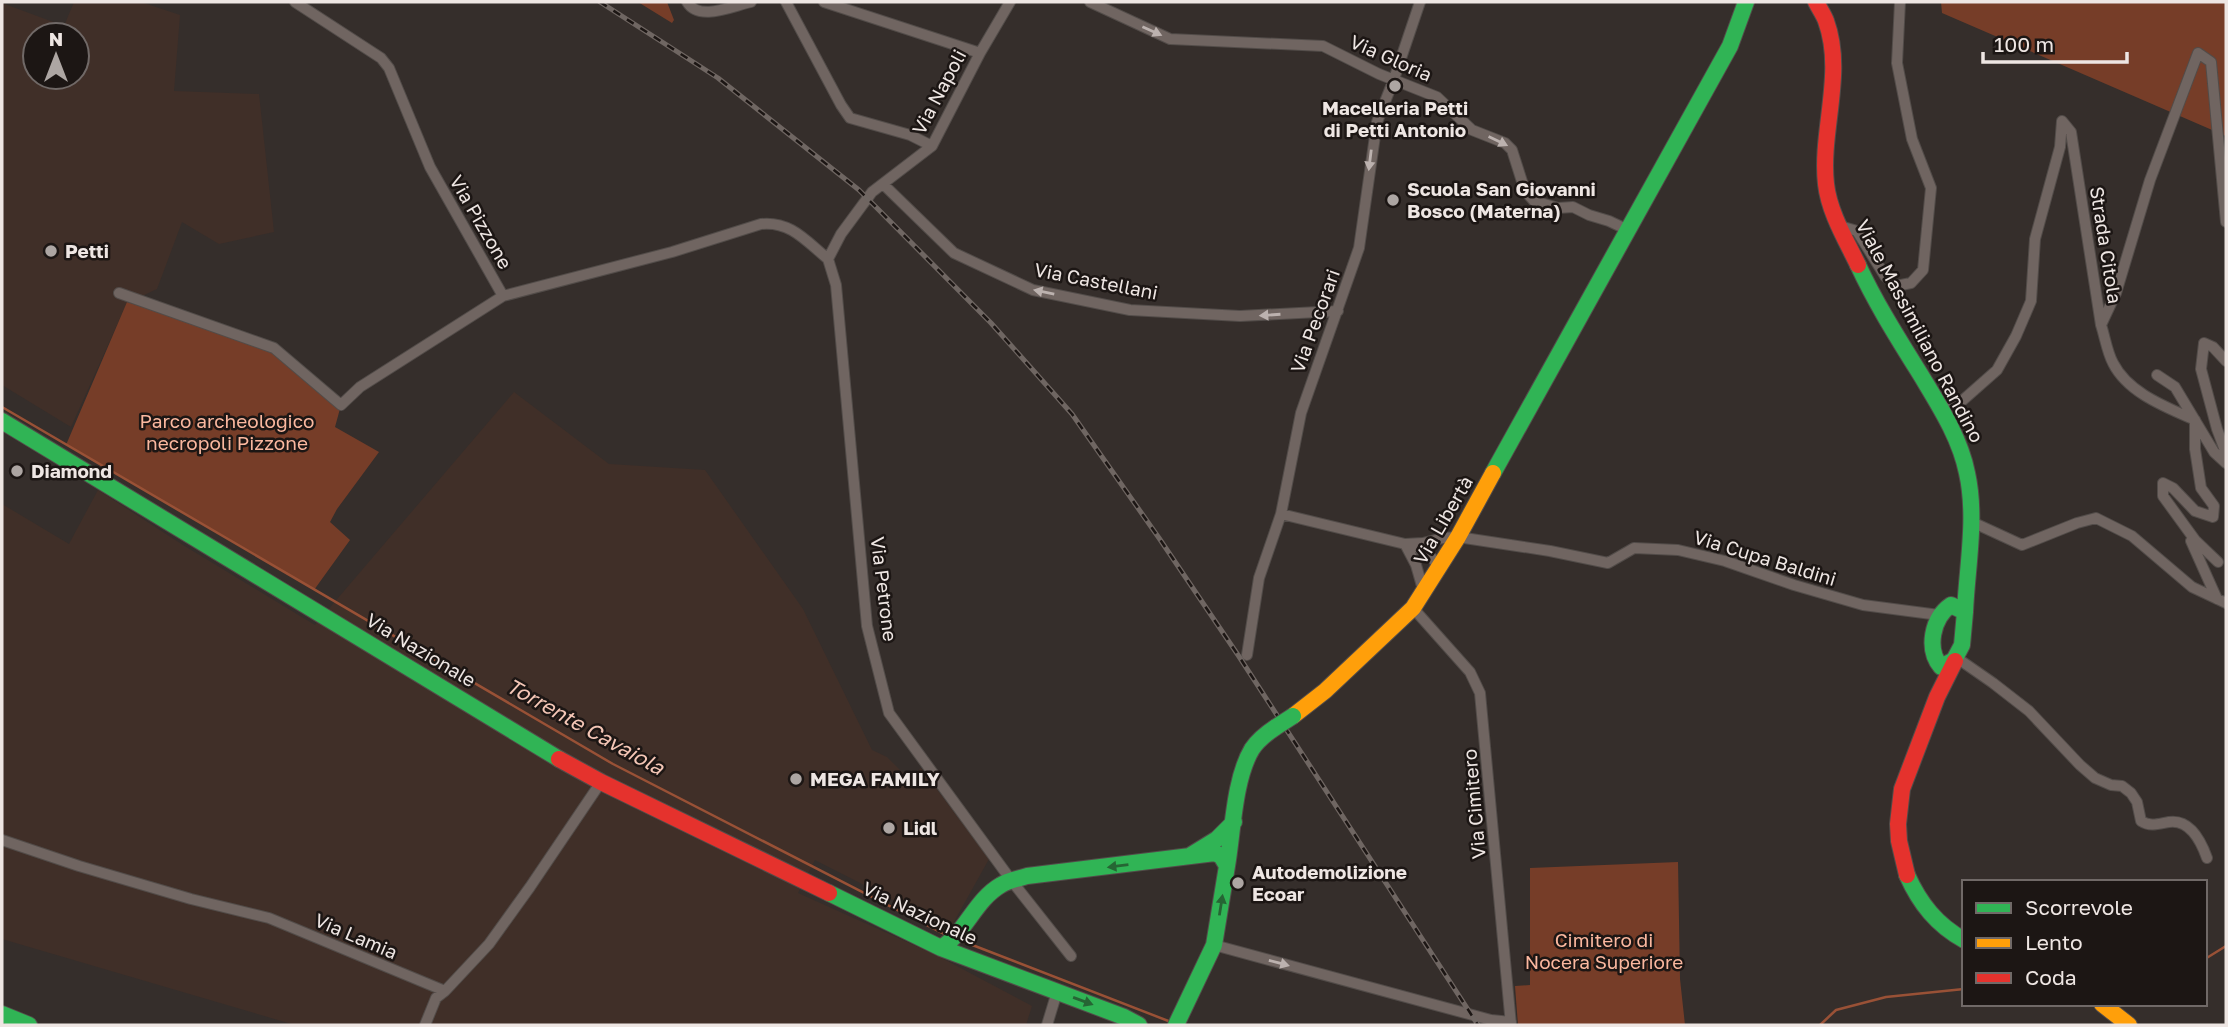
<svg xmlns="http://www.w3.org/2000/svg" width="2228" height="1027" viewBox="0 0 2228 1027" font-family="'Golos Text',sans-serif">
	<style>
		.built { fill: #402f28; fill-rule: evenodd }
		.green { fill: #763d28 }
		.lines { fill: none; stroke-linecap: round; stroke-linejoin: round }
		.stream { stroke: #995136; stroke-width: 2.5 }
		.street-casing { stroke: #524c49; stroke-width: 12 }
		.fast-casing { stroke: #524c49; stroke-width: 18 }
		.slow-casing { stroke: #524c49; stroke-width: 18 }
		.jam-casing { stroke: #524c49; stroke-width: 18 }
		.street { stroke: #706561; stroke-width: 10 }
		.fast { stroke: #30b455; stroke-width: 16 }
		.slow { stroke: #ff9f0a; stroke-width: 16 }
		.jam { stroke: #e5322d; stroke-width: 16 }
		.rail-casing { stroke: #6f6662; stroke-width: 5 }
		.rail { stroke: #1c1614; stroke-width: 2.5; stroke-dasharray: 8; stroke-linecap: butt }
		.fast-bridge-casing { stroke: #524c49; stroke-width: 18; stroke-linecap: butt }
		.fast-bridge { stroke: #30b455; stroke-width: 16 }
		.oneway { fill: #bcb2af }
		.oneway2 { fill: #266534 }
		.poi-dot { fill: #ada6a3; stroke: #1c1614; stroke-width: 2.5 }
		.labels { text-anchor: middle; stroke-width: 5; stroke-linejoin: round; paint-order: stroke }
		.street-label { font-size: 19px; fill: #eee6e3; stroke: #1c1614 }
		.poi-label { font-size: 19px; font-weight: bold; fill: #eee6e3; stroke: #1c1614; text-anchor: start }
		.park-label { font-size: 19px; fill: #fbb89f; stroke: #1c1614 }
		.water-label { font-size: 21px; font-style: italic; fill: #f4c6b6; stroke: #1c1614 }
	</style>
	<rect width="100%" height="100%" fill="#352e2b"/>
	<path class="built" d="M74,2H141L180,15L174,91L259,94L274,232L219,244L182,222L157,289L127,303L71,427L2,385V3L64,26ZM35,35H77V77H35Z
		M514,392L609,464L705,470L803,609L872,750L887,757L909,779L921,768L989,859L950,929L815,860L798,893L936,955L1032,1006L1026,1025H295L2,939V504L69,544L98,490L183,545L315,625Z"/>
	<path class="green" d="M638,2H667L674,20L672,23Z
		M1941,2H2226V136L1942,13Z
		M127,302L274,348L341,405L335,427L379,452L337,509L330,522L350,540L314,590L66,445Z
		M1678,862L1680,979L1685,1025H1518L1515,986L1530,985V868Z"/>
	<g class="lines">
		<path class="stream" d="M2,407L613,764L946,935
			M962,941L1171,1022
			M2205,959L2226,946
			M1820,1025L1836,1010L1886,997L1964,989"/>
		<defs>
			<path id="street" d="M295,2L381,58L389,68L430,167L503,296L672,252L761,224C791,221 806,241 828,259
				M687,2C699,22 732,6 751,2
				M786,2L841,105L850,118L910,135L932,146
				M824,2L980,53
				M1010,2L980,53L932,146L872,192L841,234L828,259L836,285L867,626L889,713L1011,880L1071,956
				M1090,2L1170,39L1323,46L1379,74L1437,97L1472,130L1505,143L1512,150L1525,191L1534,201L1558,208L1573,207L1589,215L1609,221L1628,230
				M883,184L954,253L1033,290L1130,310L1240,316L1338,311
				M1840,226L1857,231L1885,276L1896,286L1911,283L1923,270L1931,188L1912,139L1897,63L1900,2
				M119,293L274,348L341,405L360,387L503,296
				M2101,325C2105,337 2107,352 2113,363C2128,393 2166,407 2195,420V449L2201,488L2214,506L2213,517L2195,511L2173,488L2163,483V496L2195,540L2218,562
				M2226,361L2213,347L2204,343L2201,369L2217,429L2226,453
				M2157,375L2175,387L2214,452L2226,463
				M1940,408L1963,400L1997,370L2016,336L2031,301L2035,239L2060,147L2062,121L2071,132L2101,325L2116,293L2150,180L2198,53L2211,62L2226,222
				M1281,514L1405,544L1423,543L1443,538L1458,537L1550,551L1608,563L1634,548L1678,550L1725,561L1794,585L1863,605L1939,615
				M1972,522L2022,545L2077,523L2096,518L2132,536L2192,587L2226,603
				M2191,541L2217,599
				M1405,544L1416,565L1424,593
				M1413,544L1432,558L1440,568
				M1413,608L1470,672L1480,693L1511,1025
				M1247,655L1259,578L1281,514L1301,413L1359,248L1377,122L1394,79L1420,2
				M1957,658L1993,683L2029,711L2080,765L2095,778L2111,785L2122,786L2131,793L2137,802L2141,821C2150,827 2158,824 2169,822C2190,819 2201,841 2207,858
				M2,840L79,866L191,899L269,918L445,991L489,944L530,887L601,782
				M1214,945L1491,1020L1511,1022
				M425,1025L436,998L445,991
				M1047,1025L1057,992"/>
			<path id="fast" d="M1858,265C1876,304 1899,340 1922,377C1940,407 1960,438 1967,473C1977,518 1967,566 1965,612
				M2,421L559,759
				M1493,473L1730,46L1746,2
				M1951,605L1965,612L1962,645L1954,660L1941,667C1926,649 1932,618 1951,605Z
				M1191,855L1217,839L1234,822
				M1227,866C1233,831 1234,779 1252,749C1258,740 1267,733 1276,727
				M1907,875C1920,904 1937,925 1964,940
				M829,893L941,948L1124,1017L1139,1025
				M941,948C966,932 975,900 1001,885C1009,880 1018,879 1027,876L1215,853L1221,856L1227,866L1214,945L1176,1025
				M2,1014L29,1025"/>
			<path id="slow" d="M1293,716L1325,691L1413,608L1458,537L1493,473
				M2102,1004L2129,1025"/>
			<path id="jam" d="M1816,2C1819,8 1824,15 1826,21C1845,73 1820,131 1826,184C1829,212 1846,240 1858,265
				M559,759L601,782L829,893
				M1907,875L1899,841L1898,824L1902,789L1937,697L1955,661"/>
		</defs>
		<use href="#street" class="street-casing"/>
		<use href="#fast" class="fast-casing"/>
		<use href="#slow" class="slow-casing"/>
		<use href="#jam" class="jam-casing"/>
		<use href="#street" class="street"/>
		<use href="#fast" class="fast"/>
		<use href="#slow" class="slow"/>
		<use href="#jam" class="jam"/>
		<defs>
			<path id="rail" d="M600,2L718,78L859,190L991,323L1072,414L1159,538L1238,655L1478,1025"/>
		</defs>
		<use href="#rail" class="rail-casing"/>
		<use href="#rail" class="rail"/>
		<defs>
			<path id="fast-bridge" d="M1276,727L1293,716"/>
		</defs>
		<use href="#fast-bridge" class="fast-bridge-casing"/>
		<use href="#fast-bridge" class="fast-bridge"/>
	</g>
	<defs><path id="oneway-solid" d="M-6-.8H1V-3.2L6.5 0L1 3.2V.8H-6Z" transform="scale(1.75)"/></defs>
	<g class="oneway">
		<use href="#oneway-solid" transform="translate(1152 31) rotate(24)"/>
		<use href="#oneway-solid" transform="translate(1498 141) rotate(26)"/>
		<use href="#oneway-solid" transform="translate(1370 160) rotate(97)"/>
		<use href="#oneway-solid" transform="translate(1044 292) rotate(-168)"/>
		<use href="#oneway-solid" transform="translate(1270 315) rotate(176)"/>
		<use href="#oneway-solid" transform="translate(1279 963) rotate(15)"/>
	</g>
	<g class="oneway2">
		<use href="#oneway-solid" transform="translate(1118 866) rotate(173)"/>
		<use href="#oneway-solid" transform="translate(1221 905) rotate(-81)"/>
		<use href="#oneway-solid" transform="translate(1083 1001) rotate(20)"/>
	</g>
	<g class="poi-dot">
		<circle cx="1395" cy="86" r="7"/>
		<circle cx="1393" cy="200" r="7"/>
		<circle cx="51" cy="251" r="7"/>
		<circle cx="17" cy="471" r="7"/>
		<circle cx="796" cy="779" r="7"/>
		<circle cx="889" cy="828" r="7"/>
		<circle cx="1238" cy="883" r="7"/>
	</g>
	<g class="labels">
		<g class="street-label">
			<text transform="translate(1391 58) rotate(24)" y="7">Via Gloria</text>
			<text transform="translate(939 92) rotate(-62)" y="7">Via Napoli</text>
			<text transform="translate(481 222) rotate(60)" y="7">Via Pizzone</text>
			<text transform="translate(2106 245) rotate(81)" y="7">Strada Citola</text>
			<text transform="translate(1096 281) rotate(11)" y="7">Via Castellani</text>
			<text transform="translate(1315 321) rotate(-70)" y="7">Via Pecorari</text>
			<text transform="translate(1920 331) rotate(62)" y="7">Viale Massimiliano Randino</text>
			<text transform="translate(1443 520) rotate(-60)" y="7">Via Libertà</text>
			<text transform="translate(1765 558) rotate(17)" y="7">Via Cupa Baldini</text>
			<text transform="translate(884 589) rotate(83)" y="7">Via Petrone</text>
			<text transform="translate(421 650) rotate(31)" y="7">Via Nazionale</text>
			<text transform="translate(1474 804) rotate(-95)" y="7">Via Cimitero</text>
			<text transform="translate(920 913) rotate(25)" y="7">Via Nazionale</text>
			<text transform="translate(356 936) rotate(23)" y="7">Via Lamia</text>
		</g>
		<g class="poi-label">
			<text x="1395" y="115" text-anchor="middle">Macelleria Petti<tspan x="1395" dy="22">di Petti Antonio</tspan></text>
			<text x="1407" y="196">Scuola San Giovanni<tspan x="1407" dy="22">Bosco (Materna)</tspan></text>
			<text x="65" y="258">Petti</text>
			<text x="31" y="478">Diamond</text>
			<text x="810" y="786">MEGA FAMILY</text>
			<text x="903" y="835">Lidl</text>
			<text x="1252" y="879">Autodemolizione<tspan x="1252" dy="22">Ecoar</tspan></text>
		</g>
		<g class="park-label">
			<text x="227" y="428">Parco archeologico<tspan x="227" dy="22">necropoli Pizzone</tspan></text>
			<text x="1604" y="947">Cimitero di<tspan x="1604" dy="22">Nocera Superiore</tspan></text>
		</g>
		<g class="water-label">
			<text transform="translate(585 727) rotate(29)" y="7">Torrente Cavaiola</text>
		</g>
	</g>
	<rect width="2228" height="1027" fill="none" stroke="#eee6e3" stroke-width="7"/>
	<rect x="1962" y="880" width="245" height="126" fill="#1c1614" stroke="#706967" stroke-width="2"/>
	<rect x="1976" y="903" width="35" height="10" fill="#30b455" stroke="#706967" stroke-width="2"/>
	<text x="2025" y="915" font-size="21" fill="#eee6e3">Scorrevole</text>
	<rect x="1976" y="938" width="35" height="10" fill="#ff9f0a" stroke="#706967" stroke-width="2"/>
	<text x="2025" y="950" font-size="21" fill="#eee6e3">Lento</text>
	<rect x="1976" y="973" width="35" height="10" fill="#e5322d" stroke="#706967" stroke-width="2"/>
	<text x="2025" y="985" font-size="21" fill="#eee6e3">Coda</text>
	<g transform="translate(56 56)"><circle r="33" fill="#1c1614" stroke="#706967" stroke-width="2"/>
	<path d="M0-5L12 26L0 18L-12 26Z" fill="#ada6a3"/>
	<text y="-10" font-size="19" font-weight="bold" text-anchor="middle" fill="#eee6e3">N</text>
	</g>
	<path d="M1983 52v10h144v-10" fill="none" stroke="#eee6e3" stroke-width="3.5"/>
	<text x="1994" y="52" font-size="21" fill="#eee6e3" stroke="#1c1614" stroke-width="5" paint-order="stroke">100 m</text>
</svg>
